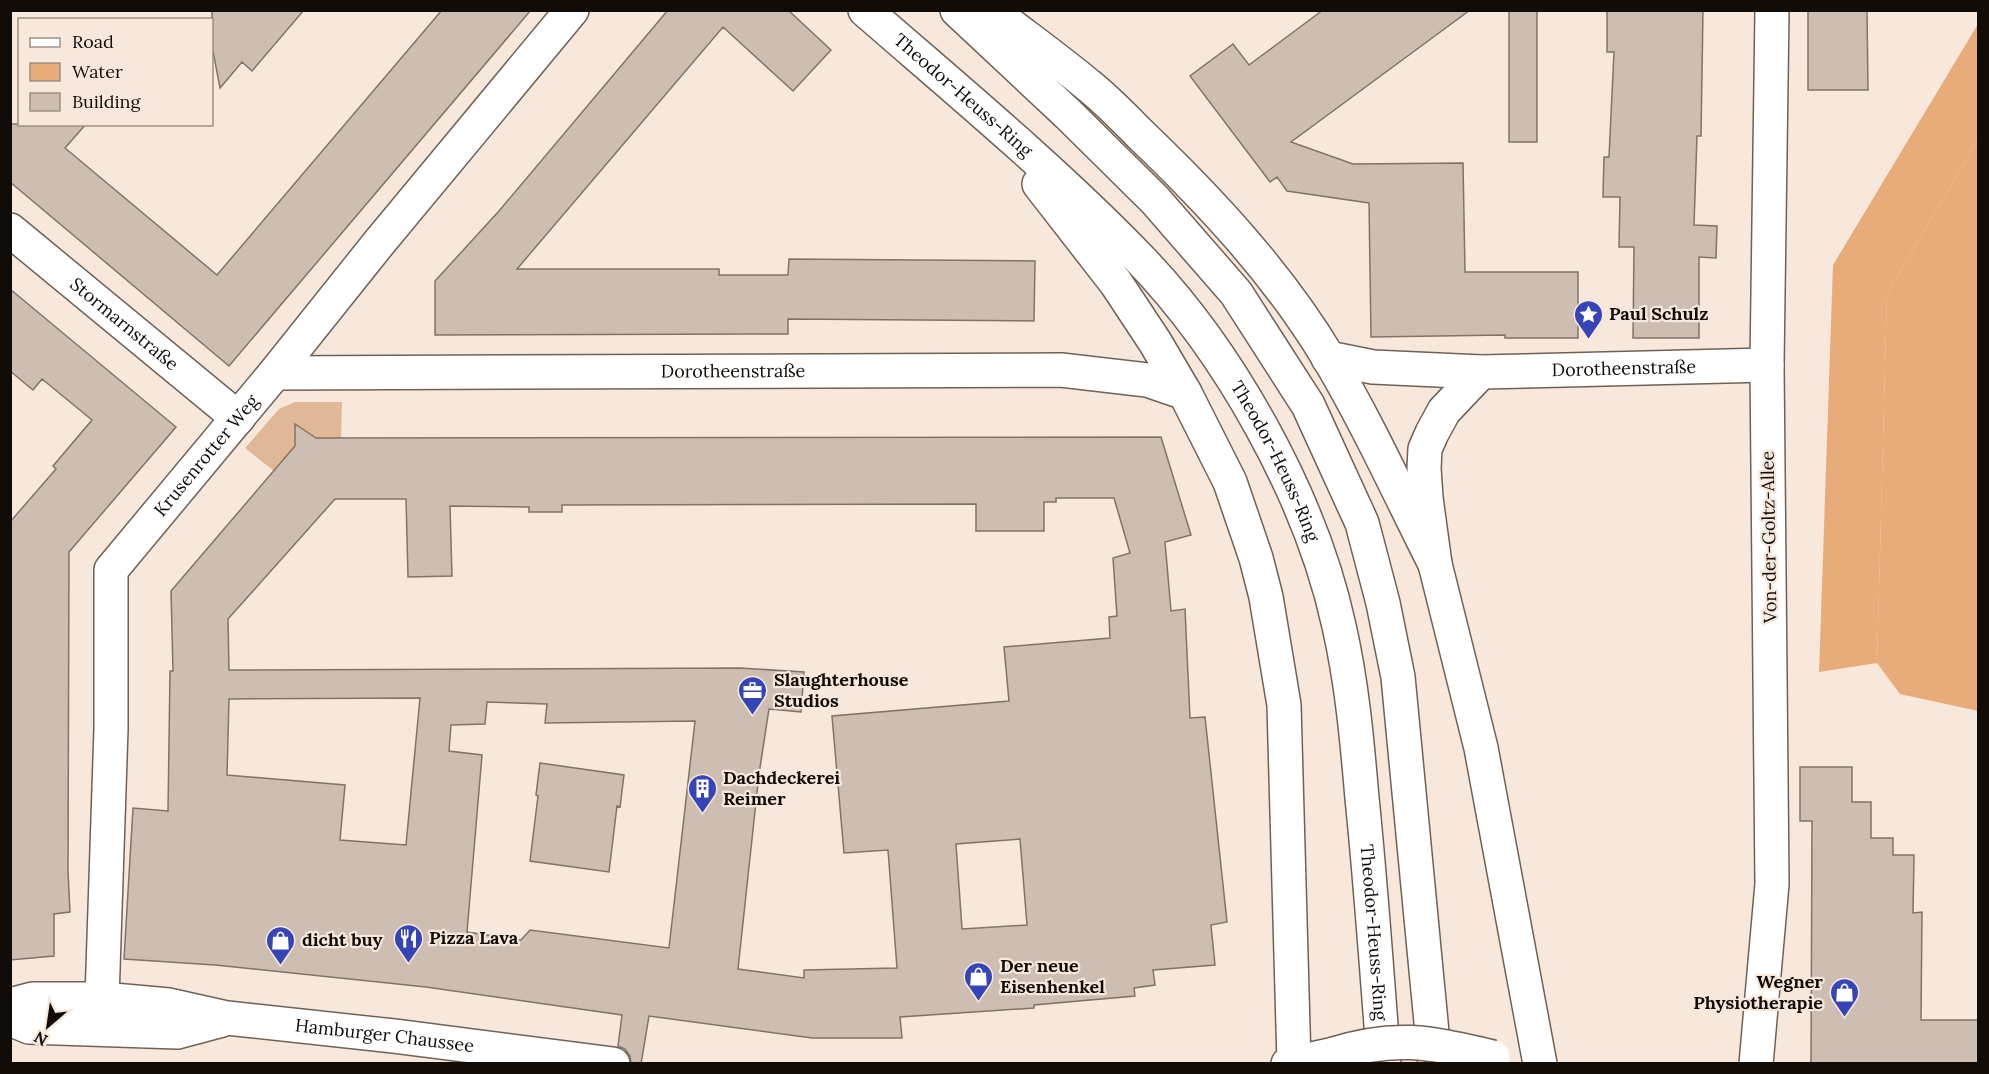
<svg xmlns="http://www.w3.org/2000/svg" width="1989" height="1074" viewBox="0 0 1989 1074" font-family="Lora,serif">
	<style>
		.green { fill: #e0b897 }
		.forest { fill: #e7ac7a }
		.water { fill: #e7ac79 }
		.building { fill: #cdbeb1; stroke: #817367; stroke-width: 1.5; fill-rule: evenodd }
		.lines { fill: none; stroke-linecap: round; stroke-linejoin: round }
		.minor-casing { stroke: #6f6156; stroke-width: 36 }
		.major-casing { stroke: #6f6156; stroke-width: 36 }
		.highway-casing { stroke: #6f6156; stroke-width: 36 }
		.minor { stroke: #fff; stroke-width: 33 }
		.major { stroke: #fff; stroke-width: 33 }
		.highway { stroke: #fff; stroke-width: 33 }
		.major-bridge-casing { stroke: #6f6156; stroke-width: 36; stroke-linecap: butt }
		.major-bridge { stroke: #fff; stroke-width: 33 }
		.labels { text-anchor: middle; stroke-width: 4.5; stroke-linejoin: round; paint-order: stroke }
		.street-label { font-size: 18px; fill: #110c08; stroke: #f8e8db }
		.poi-label { font-size: 18px; font-weight: bold; fill: #110c08; stroke: #f8e8db; text-anchor: start }
	</style>
	<rect width="100%" height="100%" fill="#f8e8db"/>
	<path class="green" d="M295,402H342L341,438H316L309,433L295,440V446L274,471L245,448L279,409Z"/>
	<path class="forest" d="M1978,24V139L1887,294L1877,663L1819,672L1833,265Z"/>
	<path class="water" d="M1978,139V711L1900,694L1877,663L1887,294Z"/>
	<path class="building" d="M212,10H304L252,71L242,62L220,88L212,46Z
		M442,10H531L229,366L10,182V124H86L65,148L217,275Z
		M668,10H788L831,50L793,91L723,27L517,269H719V275H788L789,259L1035,261L1034,321L788,319V334L435,335V281L499,211Z
		M1323,10H1470L1291,142L1353,164L1463,163L1465,272H1578V338H1505V335L1371,337L1369,203L1287,191L1277,177L1270,182L1190,76L1233,44L1249,65Z
		M1509,10H1537V142H1509Z
		M1607,10H1703L1701,136H1697L1694,225L1717,226L1716,258L1699,257V338H1633L1634,247H1619L1620,197H1603L1604,157H1609L1614,52H1607Z
		M1808,10H1867L1868,90H1808Z
		M10,289L176,427L69,552L68,871L70,912L54,914V956L10,960V522L56,469L53,466L92,420L42,379L33,390L10,371Z
		M295,424L316,438L1161,437L1191,535L1165,542L1171,611L1185,609L1190,718L1205,717L1227,922L1211,925L1215,965L1153,970L1155,985L1134,988L1135,996L1034,1005V1008L900,1017L902,1038H812L649,1016L641,1064H631L630,1056L625,1049L618,1046L622,1015L426,987L215,965L124,959L133,808L168,811L170,671H173L171,591L295,446ZM1056,498H1114L1130,553L1113,558L1117,616L1109,617L1110,638L1004,647L1009,701L832,716L844,853L888,850L897,968L804,970V978L738,969L759,774L769,709L801,712L804,672L740,668L229,670L228,619L335,499H406L408,577L452,576L450,506L529,507V512H562V505L976,504V531H1044V502H1056ZM420,698L406,845L340,840L345,785L227,775L229,699ZM487,702L547,704L545,723L695,721L669,948L530,930L521,940L467,932L482,755L449,751L451,725L485,724ZM1020,839L1027,925L962,929L956,844Z
		M540,763L624,775L620,807L617,806L609,872L530,861L538,796L536,795Z
		M1800,767H1852V802H1871V838H1893V855H1914L1913,913L1922,912L1921,1020H1978V1064H1811L1812,821H1800Z"/>
	<g class="lines">
		<defs>
			<g id="minor">
				<path id="s1" d="M10,230L238,418"/>
				<path id="s2" d="M1328,358L1373,367L1481,372L1767,365"/>
				<path d="M1481,372L1444,411L1432,433L1425,449L1424,468L1426,498L1435,564L1481,748L1540,1064"/>
				<path id="s3" d="M275,373L1061,370L1147,380L1185,393L1230,482L1256,558L1266,597L1284,705L1294,1063"/>
				<path id="s4" d="M102,999L111,729V570L275,373L378,244L572,10"/>
				<path d="M1756,1064L1772,884L1767,365L1772,10"/>
			</g>
			<g id="major">
				<path id="s5" d="M10,1005L33,999H102L169,1005L227,1018L394,1036L613,1064"/>
				<path d="M10,1019L29,1027L177,1032L222,1020"/>
				<path d="M1288,1064L1334,1054"/>
			</g>
			<g id="highway">
				<path id="s6" d="M865,10C957,90 1051,168 1136,255C1229,350 1311,497 1339,626C1352,683 1357,740 1362,798C1371,886 1377,975 1384,1064"/>
				<path d="M957,10L1068,114L1155,200L1236,293L1308,405L1362,523L1383,603L1398,677L1435,1064"/>
				<path d="M991,10C1023,35 1057,59 1088,85C1107,100 1124,118 1141,135C1211,202 1278,274 1328,357C1368,424 1400,495 1435,564"/>
				<path d="M1039,184L1116,283L1155,342L1185,393"/>
			</g>
		</defs>
		<use href="#minor" class="minor-casing"/>
		<use href="#major" class="major-casing"/>
		<use href="#highway" class="highway-casing"/>
		<use href="#minor" class="minor"/>
		<use href="#major" class="major"/>
		<use href="#highway" class="highway"/>
		<defs>
			<path id="major-bridge" d="M1334,1054C1397,1034 1431,1043 1493,1057"/>
		</defs>
		<use href="#major-bridge" class="major-bridge-casing"/>
		<use href="#major-bridge" class="major-bridge"/>
	</g>
	<defs>
		<symbol id="sight-pin" viewBox="-11 -11 22 30"><path d="M0 17L-7.5 6A9.5 9.5 0 1 1 7.5 6Z" fill="#3545b7" stroke="#f8e8db"/><path d="M0-6L1.8-2.2L6-1.7L2.9 1.2L3.7 5.4L0 3.3L-3.7 5.4L-2.9 1.2L-6-1.7L-1.8-2.2Z" fill="#fff"/></symbol>
		<symbol id="office-pin" viewBox="-11 -11 22 30"><path d="M0 17L-7.5 6A9.5 9.5 0 1 1 7.5 6Z" fill="#3545b7" stroke="#f8e8db"/><path d="M-6-3h4V-5.5h4V-3h4V5H-6ZM-1-4.5V-3h2v-1.5ZM-6 0V1H6V0Z" fill="#fff"/></symbol>
		<symbol id="building-pin" viewBox="-11 -11 22 30"><path d="M0 17L-7.5 6A9.5 9.5 0 1 1 7.5 6Z" fill="#3545b7" stroke="#f8e8db"/><path d="M-4-6H4V6H1V3H-1V6H-4ZM-2.5-4.3h1.7v1.8h-1.7ZM.8-4.3h1.7v1.8H.8ZM-2.5-1h1.7V.8h-1.7ZM.8-1h1.7V.8H.8Z" fill="#fff"/></symbol>
		<symbol id="restaurant-pin" viewBox="-11 -11 22 30"><path d="M0 17L-7.5 6A9.5 9.5 0 1 1 7.5 6Z" fill="#3545b7" stroke="#f8e8db"/><path d="M-5-6h1v4h1v-4h1v4h1v-4h1v5L-1.5 .5V6h-2V.5L-5-1ZM5-6V6H3V1.5H1.5Q1.5-4 5-6Z" fill="#fff"/></symbol>
		<symbol id="shop-pin" viewBox="-11 -11 22 30"><path d="M0 17L-7.5 6A9.5 9.5 0 1 1 7.5 6Z" fill="#3545b7" stroke="#f8e8db"/><path d="M-5-2.5h2.3a2.7 3.5 0 0 1 5.4 0H5L5.5 6h-11ZM-1.5-2.5h3a1.5 2.3 0 0 0-3 0Z" fill="#fff"/></symbol>
	</defs>
	<g fill-rule="evenodd">
		<use href="#sight-pin" x="1572" y="298" width="33" height="45"/>
		<use href="#office-pin" x="736" y="674" width="33" height="45"/>
		<use href="#building-pin" x="686" y="772" width="33" height="45"/>
		<use href="#restaurant-pin" x="392" y="922" width="33" height="45"/>
		<use href="#shop-pin" x="264" y="924" width="33" height="45"/>
		<use href="#shop-pin" x="962" y="960" width="33" height="45"/>
		<use href="#shop-pin" x="1828" y="976" width="33" height="45"/>
	</g>
	<g class="labels">
		<g class="street-label">
			<text dy="6" stroke="none"><textPath href="#s6" startOffset="130">Theodor-Heuss-Ring</textPath></text>
			<text dy="6" stroke="none"><textPath href="#s1" startOffset="148">Stormarnstraße</textPath></text>
			<text dy="6" stroke="none"><textPath href="#s2" startOffset="297">Dorotheenstraße</textPath></text>
			<text dy="6" stroke="none"><textPath href="#s3" startOffset="458">Dorotheenstraße</textPath></text>
			<text dy="6" stroke="none"><textPath href="#s4" startOffset="578">Krusenrotter Weg</textPath></text>
			<text dy="6" stroke="none"><textPath href="#s6" startOffset="616">Theodor-Heuss-Ring</textPath></text>
			<text transform="translate(1769 537) rotate(-91)" y="6">Von-der-Goltz-Allee</text>
			<text dy="6" stroke="none"><textPath href="#s6" startOffset="1102">Theodor-Heuss-Ring</textPath></text>
			<text dy="6" stroke="none"><textPath href="#s5" startOffset="378">Hamburger Chaussee</textPath></text>
		</g>
		<g class="poi-label">
			<text x="1609" y="320">Paul Schulz</text>
			<text x="774" y="686">Slaughterhouse<tspan x="774" dy="21">Studios</tspan></text>
			<text x="723" y="784">Dachdeckerei<tspan x="723" dy="21">Reimer</tspan></text>
			<text x="429" y="944">Pizza Lava</text>
			<text x="302" y="946">dicht buy</text>
			<text x="1000" y="972">Der neue<tspan x="1000" dy="21">Eisenhenkel</tspan></text>
			<text x="1823" y="988" text-anchor="end">Wegner<tspan x="1823" dy="21">Physiotherapie</tspan></text>
		</g>
	</g>
	<rect width="1989" height="1074" fill="none" stroke="#110c08" stroke-width="24"/>
	<rect x="18" y="18" width="195" height="108" fill="#f8e8db" stroke="#9c9087" stroke-width="1.5"/>
	<rect x="30" y="38" width="30" height="9" fill="#ffffff" stroke="#9c9087" stroke-width="1.5"/>
	<text x="72" y="48" font-size="18" fill="#110c08">Road</text>
	<rect x="30" y="63" width="30" height="18" fill="#e7ac79" stroke="#9c9087" stroke-width="1.5"/>
	<text x="72" y="78" font-size="18" fill="#110c08">Water</text>
	<rect x="30" y="93" width="30" height="18" fill="#cdbeb1" stroke="#9c9087" stroke-width="1.5"/>
	<text x="72" y="108" font-size="18" fill="#110c08">Building</text>
	<g transform="translate(48 1026) rotate(209)" stroke="#f8e8db" stroke-width="4.5" paint-order="stroke">
	<path d="M0-4.5L10 22L0 15L-10 22Z" fill="#110c08"/>
	<text y="-9" font-size="16" font-weight="bold" text-anchor="middle" fill="#110c08">N</text>
	</g>
</svg>
